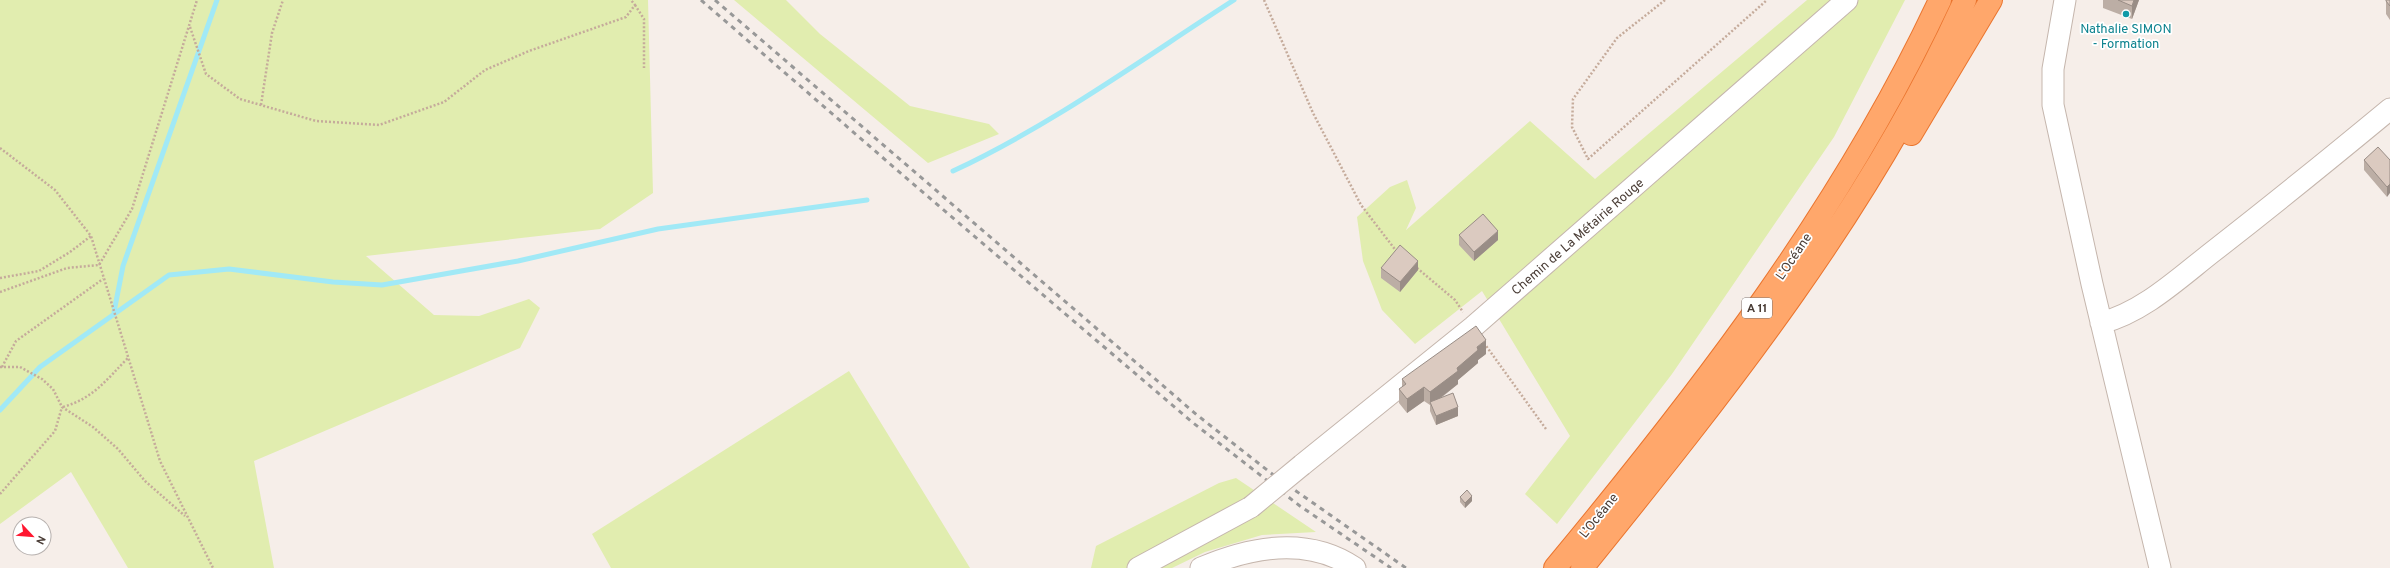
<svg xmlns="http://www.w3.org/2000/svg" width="2390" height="568" viewBox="0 0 2390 568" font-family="Overpass,sans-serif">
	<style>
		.green { fill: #e1edaf }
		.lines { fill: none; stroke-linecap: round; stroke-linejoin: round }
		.stream { stroke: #a1e9f6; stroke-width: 5 }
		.minor-casing { stroke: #c5b6ad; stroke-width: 23 }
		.highway-casing { stroke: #ea752f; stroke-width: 24 }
		.path { stroke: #c5ab9b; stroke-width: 2.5; stroke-dasharray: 2 2; stroke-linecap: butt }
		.minor { stroke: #fff; stroke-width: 21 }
		.highway { stroke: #ffa76b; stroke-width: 22 }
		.rail { stroke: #989898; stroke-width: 3; stroke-dasharray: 5 5; stroke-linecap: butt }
		.minor-bridge-casing { stroke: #c5b6ad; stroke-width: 23; stroke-linecap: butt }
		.minor-bridge { stroke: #fff; stroke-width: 21 }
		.wall { fill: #bcaea5 }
		.shaded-wall { fill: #998d86 }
		.building { fill: #dbcac0; stroke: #998d86 }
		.culture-dot { fill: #0f9aa8; stroke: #fff; stroke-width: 1.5 }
		.labels { text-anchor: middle; stroke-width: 3.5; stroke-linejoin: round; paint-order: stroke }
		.shield { fill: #fff; stroke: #807772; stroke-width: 1 }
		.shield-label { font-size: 12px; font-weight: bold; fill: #4a3d36 }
		.culture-label { font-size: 13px; fill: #0d838f; stroke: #fff }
		.street-label { font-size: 13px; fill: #4a3d36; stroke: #fff }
	</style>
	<rect width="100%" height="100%" fill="#f6eee9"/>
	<path class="green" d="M0,0H648L653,193L600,229L366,256L434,315L479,316L529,299L540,308L520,348L254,461L274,568H128L71,472L0,524Z
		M734,0H786L820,34L910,106L989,124L999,134L928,163Z
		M1807,0H1905L1834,137L1672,374L1557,524L1525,494L1570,436L1482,291L1415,344L1382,310L1363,261L1357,217L1390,187L1407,180L1416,208L1406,230L1530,121L1595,179Z
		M849,371L970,568H611L592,534Z
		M1236,478L1316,532L1262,535L1205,552L1172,568H1091L1096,546L1219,483Z"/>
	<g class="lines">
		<path class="stream" d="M953,171C1052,125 1142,59 1234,0
			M114,312L123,266L217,0
			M0,410L40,367L169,275L229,269L333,282L382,285L518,261L658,229L867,200"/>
		<defs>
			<path id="minor" d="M2065,0L2053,69V105L2092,284L2160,568
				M2101,323C2144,312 2180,277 2215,250C2274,204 2332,157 2390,109
				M1302,465L1473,327L1847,0
				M1138,568L1251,507
				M1201,568C1250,547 1308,536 1355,568"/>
			<path id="highway" d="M1911,134L1991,0
				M1555,568C1701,392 1843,208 1940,0
				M1582,568C1725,391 1871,209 1965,0"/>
		</defs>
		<use href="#minor" class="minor-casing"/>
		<use href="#highway" class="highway-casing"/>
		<path class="path" d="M1264,0L1313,113L1361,205L1397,252
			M1665,0L1617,38L1573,99L1572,127L1588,159L1767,0
			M635,5L644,19V68
			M190,27L206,74L240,99L316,121L379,125L444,102L485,70L529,51L626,17L635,5L631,0
			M261,105L272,33L283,0
			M0,148L55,190L91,236L160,461L213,568
			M1417,268L1455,300L1463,312
			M0,278L39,271L70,252L91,236
			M0,292L67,268L99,265L132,209L197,0
			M1484,343L1546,429
			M0,367H20L42,379L53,389L62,407L93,427L118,449L145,481L185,516
			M2,367L16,341L103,279
			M63,407C94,398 106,380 128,358
			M0,494L55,431L62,407"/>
		<use href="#minor" class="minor"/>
		<use href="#highway" class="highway"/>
		<path class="rail" d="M701,0L912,183L1192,422L1300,506L1391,568
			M715,0L1197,415L1276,477L1406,568"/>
		<defs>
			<path id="minor-bridge" d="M1251,507L1302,465"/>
		</defs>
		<use href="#minor-bridge" class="minor-bridge-casing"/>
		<use href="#minor-bridge" class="minor-bridge"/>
	</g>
	<path class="wall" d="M2103,0H2139L2132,19L2103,8Z
		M2390,0V20L2386,14V1Z
		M2364,160H2390L2387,197L2364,170Z
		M1459,235L1498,240L1474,261L1459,245Z
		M1381,268L1418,270L1400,292L1381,278Z
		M1486,354L1478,360V363L1458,380V384L1441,398L1458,416L1436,425L1430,411V405L1424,401L1407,413L1399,403V389L1402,387V379Z
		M1460,497L1472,501L1465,508L1460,502Z"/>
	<path class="shaded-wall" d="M2134,0H2139L2132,19V6Z
		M2390,184V193L2387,197V187Z
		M1498,231V240L1474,261V252Z
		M1418,261V270L1400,292V282Z
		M1486,340V354L1478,360V363L1458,380V384L1431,405L1430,402V392L1457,368L1477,347Z
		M1424,387V401L1407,413V399Z
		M1458,407V416L1436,425V416Z
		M1472,496V501L1465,508V503Z"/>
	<path class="building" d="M2118,0H2134L2132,6Z
		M2386,0H2390V6L2386,1Z
		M2378,147L2390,160V184L2387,187L2364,160Z
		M1483,214L1498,231L1474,252L1459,235Z
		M1400,245L1418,261L1400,282L1381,268Z
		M1476,326L1486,340L1477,347L1478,350L1457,368L1458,371L1430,392L1424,387L1407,399L1399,389L1406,384L1402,379Z
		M1453,393L1458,407L1436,416L1430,402Z
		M1467,490L1472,496L1465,503L1460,497Z"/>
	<circle class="culture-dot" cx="2126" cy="14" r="4"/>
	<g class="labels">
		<rect class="shield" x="1742" y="298" width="30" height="20" rx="3"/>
		<g class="shield-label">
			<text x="1757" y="312">A 11</text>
		</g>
		<g class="culture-label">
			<text x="2126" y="33">Nathalie SIMON<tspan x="2126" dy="15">- Formation</tspan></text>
		</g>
		<g class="street-label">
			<text transform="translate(1577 236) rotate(-41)" y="5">Chemin de La Métairie Rouge</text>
			<text transform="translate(1793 256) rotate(-56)" y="5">L’Océane</text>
			<text transform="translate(1598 515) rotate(-51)" y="5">L’Océane</text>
		</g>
	</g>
	<g transform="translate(32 536) rotate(116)"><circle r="19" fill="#ffffff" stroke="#b7b1af"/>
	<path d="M0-3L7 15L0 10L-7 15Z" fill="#ff1730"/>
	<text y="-6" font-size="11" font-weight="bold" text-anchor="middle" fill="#4a3d36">N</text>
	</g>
</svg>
